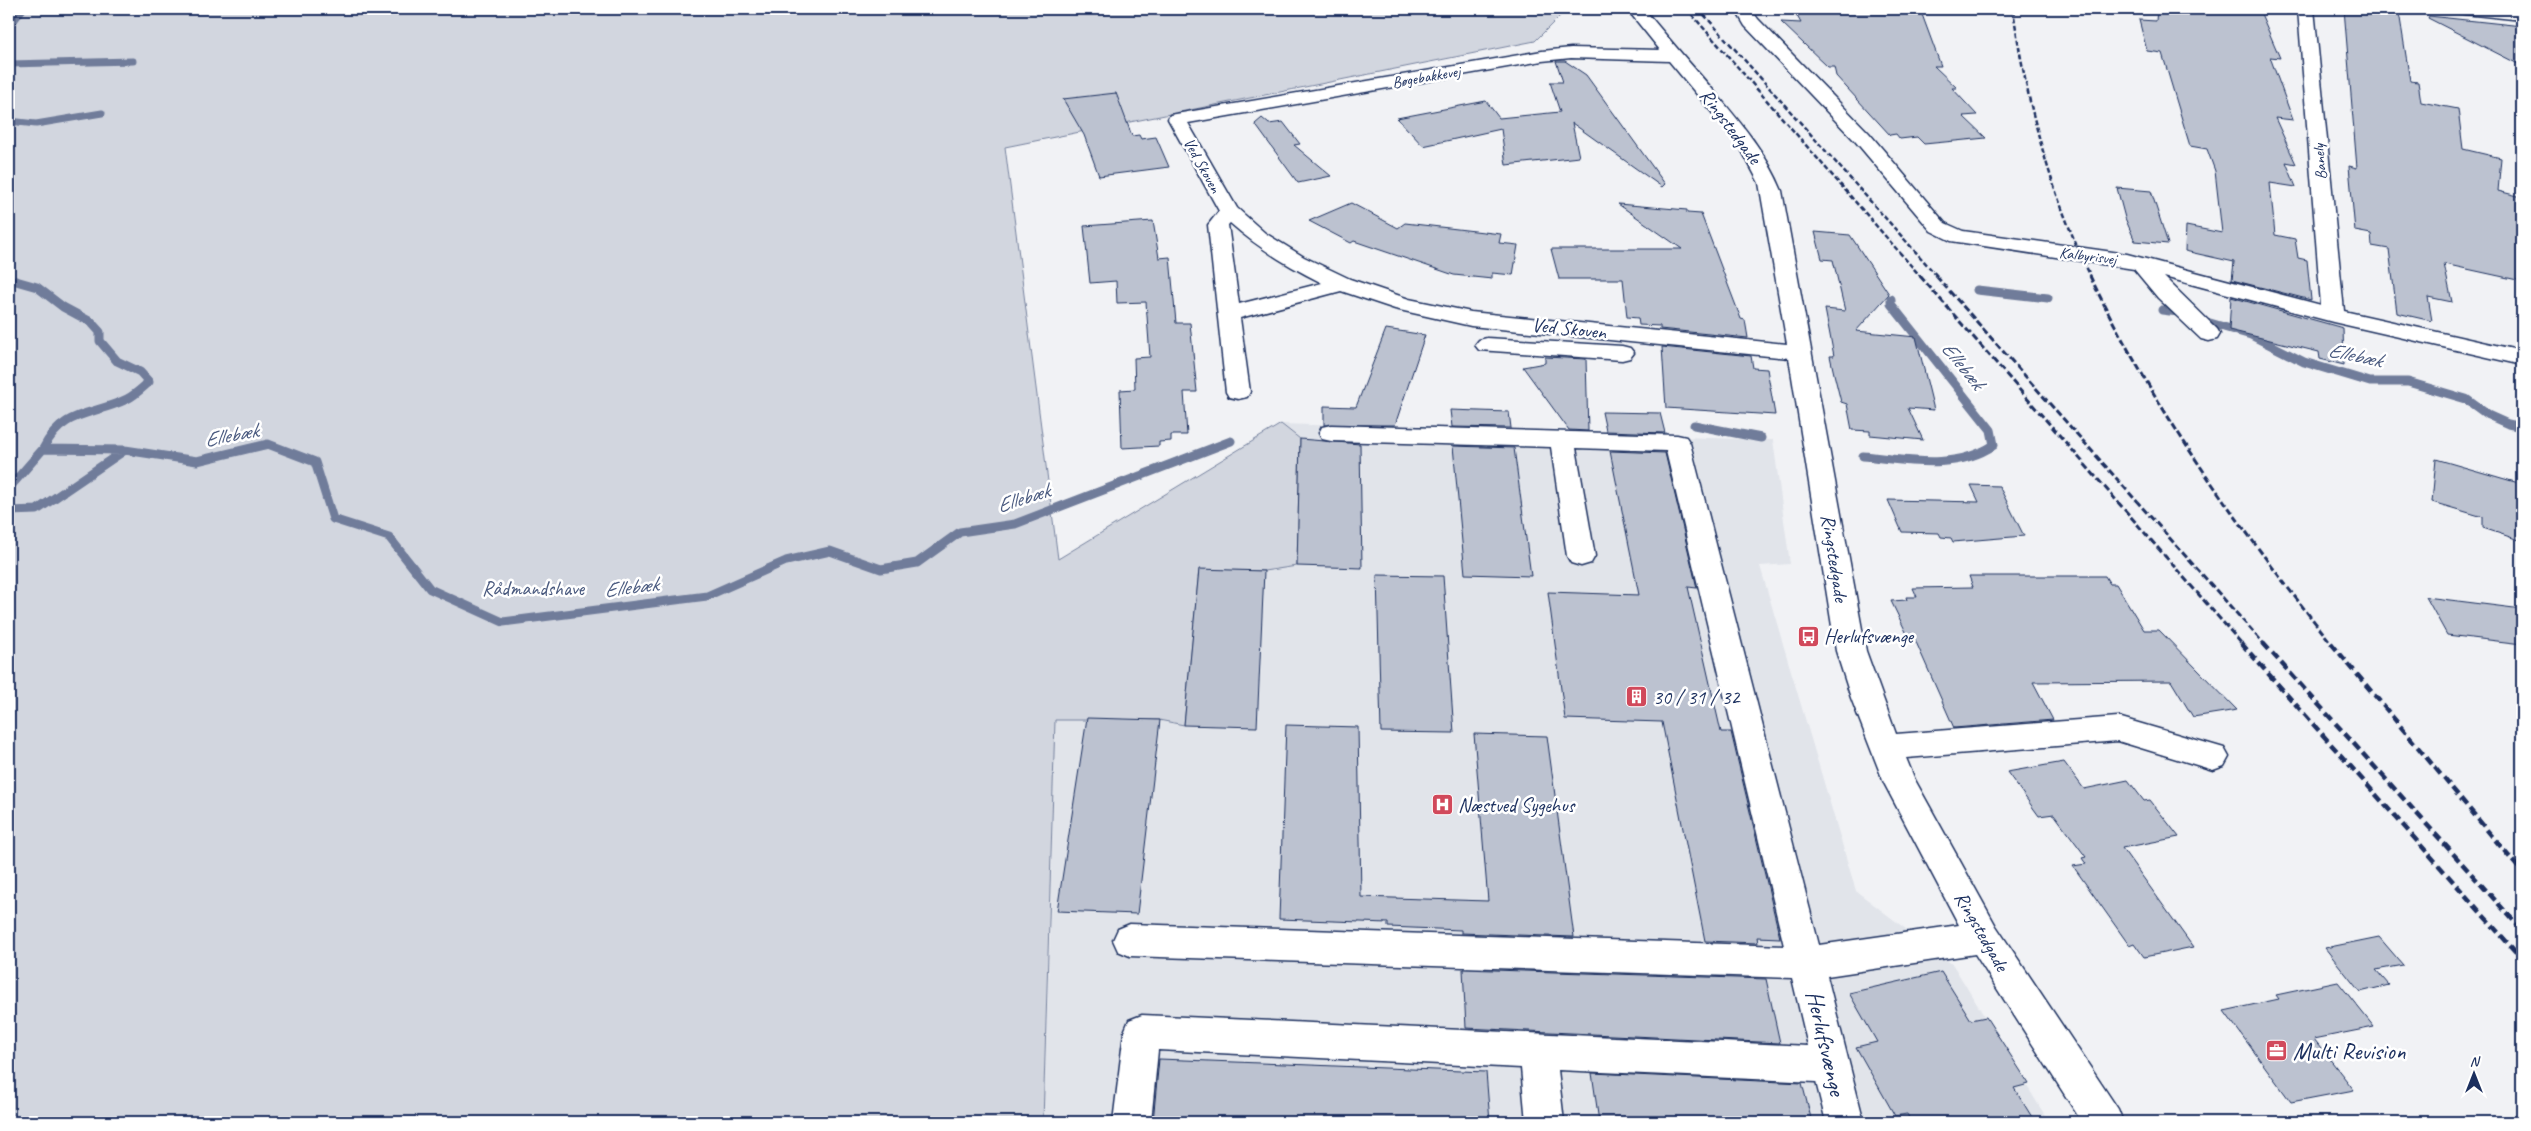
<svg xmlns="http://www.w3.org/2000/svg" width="2531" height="1131" viewBox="0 0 2531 1131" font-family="Caveat,sans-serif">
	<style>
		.built { fill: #e1e4ea }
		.green { fill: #d2d6df; stroke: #76829e }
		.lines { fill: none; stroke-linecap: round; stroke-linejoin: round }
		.stream-far1 { stroke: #707c9a; stroke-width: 7 }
		.stream { stroke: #707c9a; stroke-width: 9 }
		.building { fill: #bcc2d0; stroke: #1b2f5e }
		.minor-casing { stroke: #1b2f5e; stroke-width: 3 }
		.minor { fill: #fff; fill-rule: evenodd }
		.rail-far2 { stroke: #1b2f5e; stroke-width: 2.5; stroke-dasharray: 5 2.5; stroke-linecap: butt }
		.rail-far1 { stroke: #1b2f5e; stroke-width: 3; stroke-dasharray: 7 3; stroke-linecap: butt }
		.rail { stroke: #1b2f5e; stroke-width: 4.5; stroke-dasharray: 9 4.5; stroke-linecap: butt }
		.labels { text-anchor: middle; stroke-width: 5; stroke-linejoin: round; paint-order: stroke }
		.far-street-label { font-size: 16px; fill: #1b2f5e; stroke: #fff }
		.street-label { font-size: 20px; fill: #1b2f5e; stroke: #fff }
		.park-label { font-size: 20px; fill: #49597e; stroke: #fff }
		.poi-label { font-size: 20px; fill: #1b2f5e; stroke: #fff; text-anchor: start }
		.water-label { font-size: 21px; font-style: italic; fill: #4c5c81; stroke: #fff }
		.near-street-label { font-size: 24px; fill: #1b2f5e; stroke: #fff }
		.near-poi-label { font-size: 24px; fill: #1b2f5e; stroke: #fff; text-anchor: start }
	</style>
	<rect width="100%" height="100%" fill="#f1f2f5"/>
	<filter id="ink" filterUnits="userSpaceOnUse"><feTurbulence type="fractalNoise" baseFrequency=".02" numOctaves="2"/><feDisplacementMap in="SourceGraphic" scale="10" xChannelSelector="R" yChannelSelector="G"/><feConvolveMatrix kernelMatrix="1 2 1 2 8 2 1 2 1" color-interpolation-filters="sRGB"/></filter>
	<g filter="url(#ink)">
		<path class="built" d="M1281,424L1773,440L1790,564L1760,566L1856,891L1953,965L2049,1122H1043L1050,925L1058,559Z"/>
		<path class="green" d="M9,9H1567L1535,41L1005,147L1058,559L1281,424L1300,439L1297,566L1264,571L1199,570L1184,725L1159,720H1055L1043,1122H9Z"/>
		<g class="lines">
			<path class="stream-far1" d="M9,27L23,9
				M9,64L133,61
				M9,121L36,124L102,113"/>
			<path class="stream" d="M9,279L37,287L63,307L91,322L100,332V341L117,361L140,372L149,382C142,388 135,395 127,399C92,416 63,409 43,449
				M1977,290L2048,298
				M2162,310L2178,312
				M2210,323L2251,335L2304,362L2370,382H2408L2466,399L2488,415L2508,424L2522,427
				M1694,425L1761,438
				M1863,456C1907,460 1955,471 1994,445L1991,430L1891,304V299
				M9,488L43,449L125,450L197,461L268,444L315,462L333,519L389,537L430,589L503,622L707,596L786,561L830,551L881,569L917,563L960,532L1015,524L1231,441
				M9,511L37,510L125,450"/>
		</g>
		<path class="building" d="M1793,9H1920L1941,66H1934L1957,88H1952L1977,115L1963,116L1986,138L1924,144L1917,137L1900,139L1896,134L1890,135L1836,76L1834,67H1828L1781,22L1801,23Z
			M2157,9H2259L2280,58L2270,57L2293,120L2275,118L2296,164L2286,162L2296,187L2270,183L2275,235L2295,239L2298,258L2307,260L2311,300L2232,280L2234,262L2185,251L2186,226L2222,233L2215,171L2207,149L2190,146L2162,53L2147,51L2139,20L2156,21Z
			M2344,9L2399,12L2410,81L2418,82L2421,102L2458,109L2463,149L2501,158L2498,191L2522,197V281L2444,264L2452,302L2428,297L2432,321L2397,313L2389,249L2372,246L2371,234L2355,231L2349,166L2357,168Z
			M2429,16L2522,26V66L2428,18Z
			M1556,61H1565L1586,75L1665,184L1662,187L1572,123L1579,157L1506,165L1501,129L1423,146L1397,118L1486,101L1499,118L1560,112L1550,82H1563Z
			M1116,93L1132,136L1139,135L1141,139L1156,137L1169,167L1099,176L1084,135L1063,99Z
			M1262,118L1269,124L1283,122L1300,144L1294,145L1331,176L1298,183L1255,124Z
			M2117,188L2151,191L2168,244L2135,241L2125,218Z
			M1351,203L1398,228L1405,223L1501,234L1499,243L1518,245L1513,275L1492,273V279L1454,275L1354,241L1351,243L1309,221Z
			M1618,204L1687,210V213L1701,214L1741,319L1745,320L1748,338L1660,329V326L1639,325L1638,318L1627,317L1623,279H1559L1551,249H1682Z
			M1153,221L1159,258L1170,257L1176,323H1190L1197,392H1184L1187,435H1171V441L1159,442V446L1122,448L1120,390L1135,389L1134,358L1150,357L1146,302L1117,303L1116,281L1090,283L1084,226Z
			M1815,232L1850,235L1889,294L1856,331L1916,337L1934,410L1908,408L1923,440L1870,435V431L1852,430L1847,404L1841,402L1834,374L1830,356H1834L1825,309L1845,311L1833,260L1822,259Z
			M2231,297L2343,328L2344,365L2320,359L2319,352L2229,330Z
			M1386,329L1425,335L1395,425H1324V406L1356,407Z
			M1662,347L1751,356L1753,368L1767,369L1775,415L1666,408Z
			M1545,357L1586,359L1588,431L1569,430L1523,367L1545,363Z
			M1450,410L1509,412L1511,428L1452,427Z
			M1602,412L1660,413L1665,433L1606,431Z
			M1300,439L1360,444L1362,568L1297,566Z
			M1453,446L1514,448L1531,576L1465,574Z
			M1610,451L1665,453L1697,588L1688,587L1721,732H1731L1780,938L1757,937L1758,943L1705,941L1662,722L1565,719L1548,592L1639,595Z
			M2436,459L2522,484V541L2483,528V517L2432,502Z
			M1971,485L1999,486L2024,536L1953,542L1951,538L1941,537L1939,533L1902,532L1888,500L1979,502Z
			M1199,569L1264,571L1257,727L1184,725Z
			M1377,575L1443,576L1454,733L1381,732Z
			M1969,576H2105L2110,584H2116L2144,630H2159L2237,710L2193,717L2171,681L2033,682L2053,720L1954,728L1912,633L1907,634L1891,601L1907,600L1906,597H1917L1913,588L1973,587Z
			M2426,597L2522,609V644L2447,635Z
			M1087,718L1160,720L1137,914L1057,911Z
			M1286,725L1358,727L1361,897L1488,901L1474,734L1547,736L1574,937L1461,933V930L1388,927V923L1279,919Z
			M2064,762L2084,789L2128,780L2144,801L2150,800L2179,837L2122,848L2193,947L2144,957L2134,943L2129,945L2073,866L2086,864L2082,858L2086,857L2054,814L2039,816L2007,772Z
			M2379,937L2403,965L2376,970L2389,985L2360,992L2325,948Z
			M1463,969L1766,979L1780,1043L1466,1028Z
			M1941,972L1971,1020L1986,1017L2029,1084L2014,1088L2035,1122H1911L1907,1114L1895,1116L1856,1047L1877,1042L1849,993Z
			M2338,982L2374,1027L2314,1039L2354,1090L2291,1102L2224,1011L2279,999L2276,995Z
			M1159,1059L1486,1072L1490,1122H1153Z
			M1592,1073L1802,1083L1812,1122L1644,1120V1122H1599Z"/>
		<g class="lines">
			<defs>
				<path id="minor" d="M1627,9H1644C1667,37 1689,62 1713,90C1740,122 1766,152 1782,191L1866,651L1896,734L2118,717L2224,748L2229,757L2224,766L2213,770L2118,741L1906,758L1915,780L1996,926L2118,1109L2123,1122H2082L1975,954L1827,976L1864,1122H1826L1816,1082L1558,1070L1564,1122H1526L1521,1068L1158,1050L1151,1122H1113L1124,1032L1129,1020L1142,1015L1808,1046L1792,978L1130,956L1118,951L1113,940L1118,929L1130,924L1784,946L1666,451L1576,448L1595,556L1591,563L1581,566L1571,563L1567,556L1551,447L1331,441L1322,439L1319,433L1322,427L1331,425L1677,435L1686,437L1690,443L1819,945L1959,925L1884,783L1851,698L1836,651L1789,358L1471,326L1395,309L1341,291L1240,318L1250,392L1247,397L1238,399L1229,397L1226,392L1208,225L1219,211L1168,119L1170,115L1542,51L1571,48L1660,50ZM1571,58L1669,61L1739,145L1759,183L1787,344L1471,312L1409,299L1350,279L1304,257L1265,233L1237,208L1188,123L1542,61ZM1230,223C1258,248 1288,266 1322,283L1239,304L1228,225Z
					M1735,9H1751L1758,19L1869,133L1945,223L1963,231L2127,254L2321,305L2298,9H2314L2344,311L2522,351V365L2333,322L2164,277L2217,329L2220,334L2217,339L2209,341L2201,339L2158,298L2134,269L1951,241L1931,231L1855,141L1745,26Z
					M2457,9L2522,10V20L2465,14L2459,13Z
					M1487,338L1622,346L1630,348L1634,353L1630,358L1622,360L1479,350L1475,345L1479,340Z"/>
			</defs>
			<use href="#minor" class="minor-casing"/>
			<use href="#minor" class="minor"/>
			<path class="rail-far2" d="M1687,9L1921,277
				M1699,9L1938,277
				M2013,9C2026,102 2050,192 2091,277"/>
			<path class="rail-far1" d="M1920,276L2242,644
				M1936,276L2264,644
				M2090,276C2153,408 2241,530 2332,644"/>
			<path class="rail" d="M2241,643L2522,959
				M2263,643L2522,930
				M2331,643L2522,872"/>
		</g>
	</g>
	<defs>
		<symbol id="bus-square" viewBox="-11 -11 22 22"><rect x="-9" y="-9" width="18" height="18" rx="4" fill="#d1495b" stroke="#fff"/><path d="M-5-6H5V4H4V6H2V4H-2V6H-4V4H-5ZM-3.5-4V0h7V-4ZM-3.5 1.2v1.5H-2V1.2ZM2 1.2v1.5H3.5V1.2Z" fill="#fff"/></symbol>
		<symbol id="building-square" viewBox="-11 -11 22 22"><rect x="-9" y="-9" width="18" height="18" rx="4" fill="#d1495b" stroke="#fff"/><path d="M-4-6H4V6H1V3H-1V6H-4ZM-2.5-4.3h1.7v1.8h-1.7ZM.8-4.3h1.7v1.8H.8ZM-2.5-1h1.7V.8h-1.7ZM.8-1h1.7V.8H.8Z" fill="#fff"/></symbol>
		<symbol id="hospital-square" viewBox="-11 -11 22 22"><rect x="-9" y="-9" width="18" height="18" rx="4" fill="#d1495b" stroke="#fff"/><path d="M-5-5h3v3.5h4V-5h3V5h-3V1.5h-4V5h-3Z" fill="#fff"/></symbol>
		<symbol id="office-square" viewBox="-11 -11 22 22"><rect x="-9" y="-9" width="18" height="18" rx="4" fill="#d1495b" stroke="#fff"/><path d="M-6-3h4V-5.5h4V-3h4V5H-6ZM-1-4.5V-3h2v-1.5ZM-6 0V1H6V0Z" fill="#fff"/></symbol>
	</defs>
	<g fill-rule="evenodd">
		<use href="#bus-square" x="1796" y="624" width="25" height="25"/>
		<use href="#building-square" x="1624" y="684" width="25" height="25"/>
		<use href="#hospital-square" x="1430" y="792" width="25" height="25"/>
		<use href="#office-square" x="2264" y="1038" width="25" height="25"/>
	</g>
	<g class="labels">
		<g class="far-street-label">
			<text transform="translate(1426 76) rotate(-10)" y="6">Bøgebakkevej</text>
			<text transform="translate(2319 162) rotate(-95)" y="6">Banely</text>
			<text transform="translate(1203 165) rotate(61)" y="6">Ved Skoven</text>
			<text transform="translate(2088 255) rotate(7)" y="6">Kalbyrisvej</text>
		</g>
		<g class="street-label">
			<text transform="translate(1731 126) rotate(53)" y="7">Ringstedgade</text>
			<text transform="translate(1569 328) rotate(6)" y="7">Ved Skoven</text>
			<text transform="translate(1835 558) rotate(81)" y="7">Ringstedgade</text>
			<text transform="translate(1982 931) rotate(60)" y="7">Ringstedgade</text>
		</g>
		<g class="park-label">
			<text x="533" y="595">Rådmandshave</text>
		</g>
		<g class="poi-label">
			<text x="1824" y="643">Herlufsvænge</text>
			<text x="1653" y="704">30 / 31 / 32</text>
			<text x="1458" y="812">Næstved Sygehus</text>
		</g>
		<g class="water-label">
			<text transform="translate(2355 355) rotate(12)" y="7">Ellebæk</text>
			<text transform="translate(1963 365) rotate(51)" y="7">Ellebæk</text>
			<text transform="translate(231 435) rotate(-11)" y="7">Ellebæk</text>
			<text transform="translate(1023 498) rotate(-18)" y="7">Ellebæk</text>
			<text transform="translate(631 587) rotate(-7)" y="7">Ellebæk</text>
		</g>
		<g class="near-street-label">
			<text transform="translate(1826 1043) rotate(77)" y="8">Herlufsvænge</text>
		</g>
		<g class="near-poi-label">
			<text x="2293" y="1059">Multi Revision</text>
		</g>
	</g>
	<rect width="2531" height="1131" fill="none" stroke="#fff" stroke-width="30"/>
	<rect x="15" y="15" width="2501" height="1101" fill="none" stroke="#1b2f5e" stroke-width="2" filter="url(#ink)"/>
	<g transform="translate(2474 1074)" stroke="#ffffff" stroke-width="4" paint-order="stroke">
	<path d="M0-4L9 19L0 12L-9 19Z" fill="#1b2f5e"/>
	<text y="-8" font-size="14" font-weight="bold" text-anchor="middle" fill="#1b2f5e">N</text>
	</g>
</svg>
